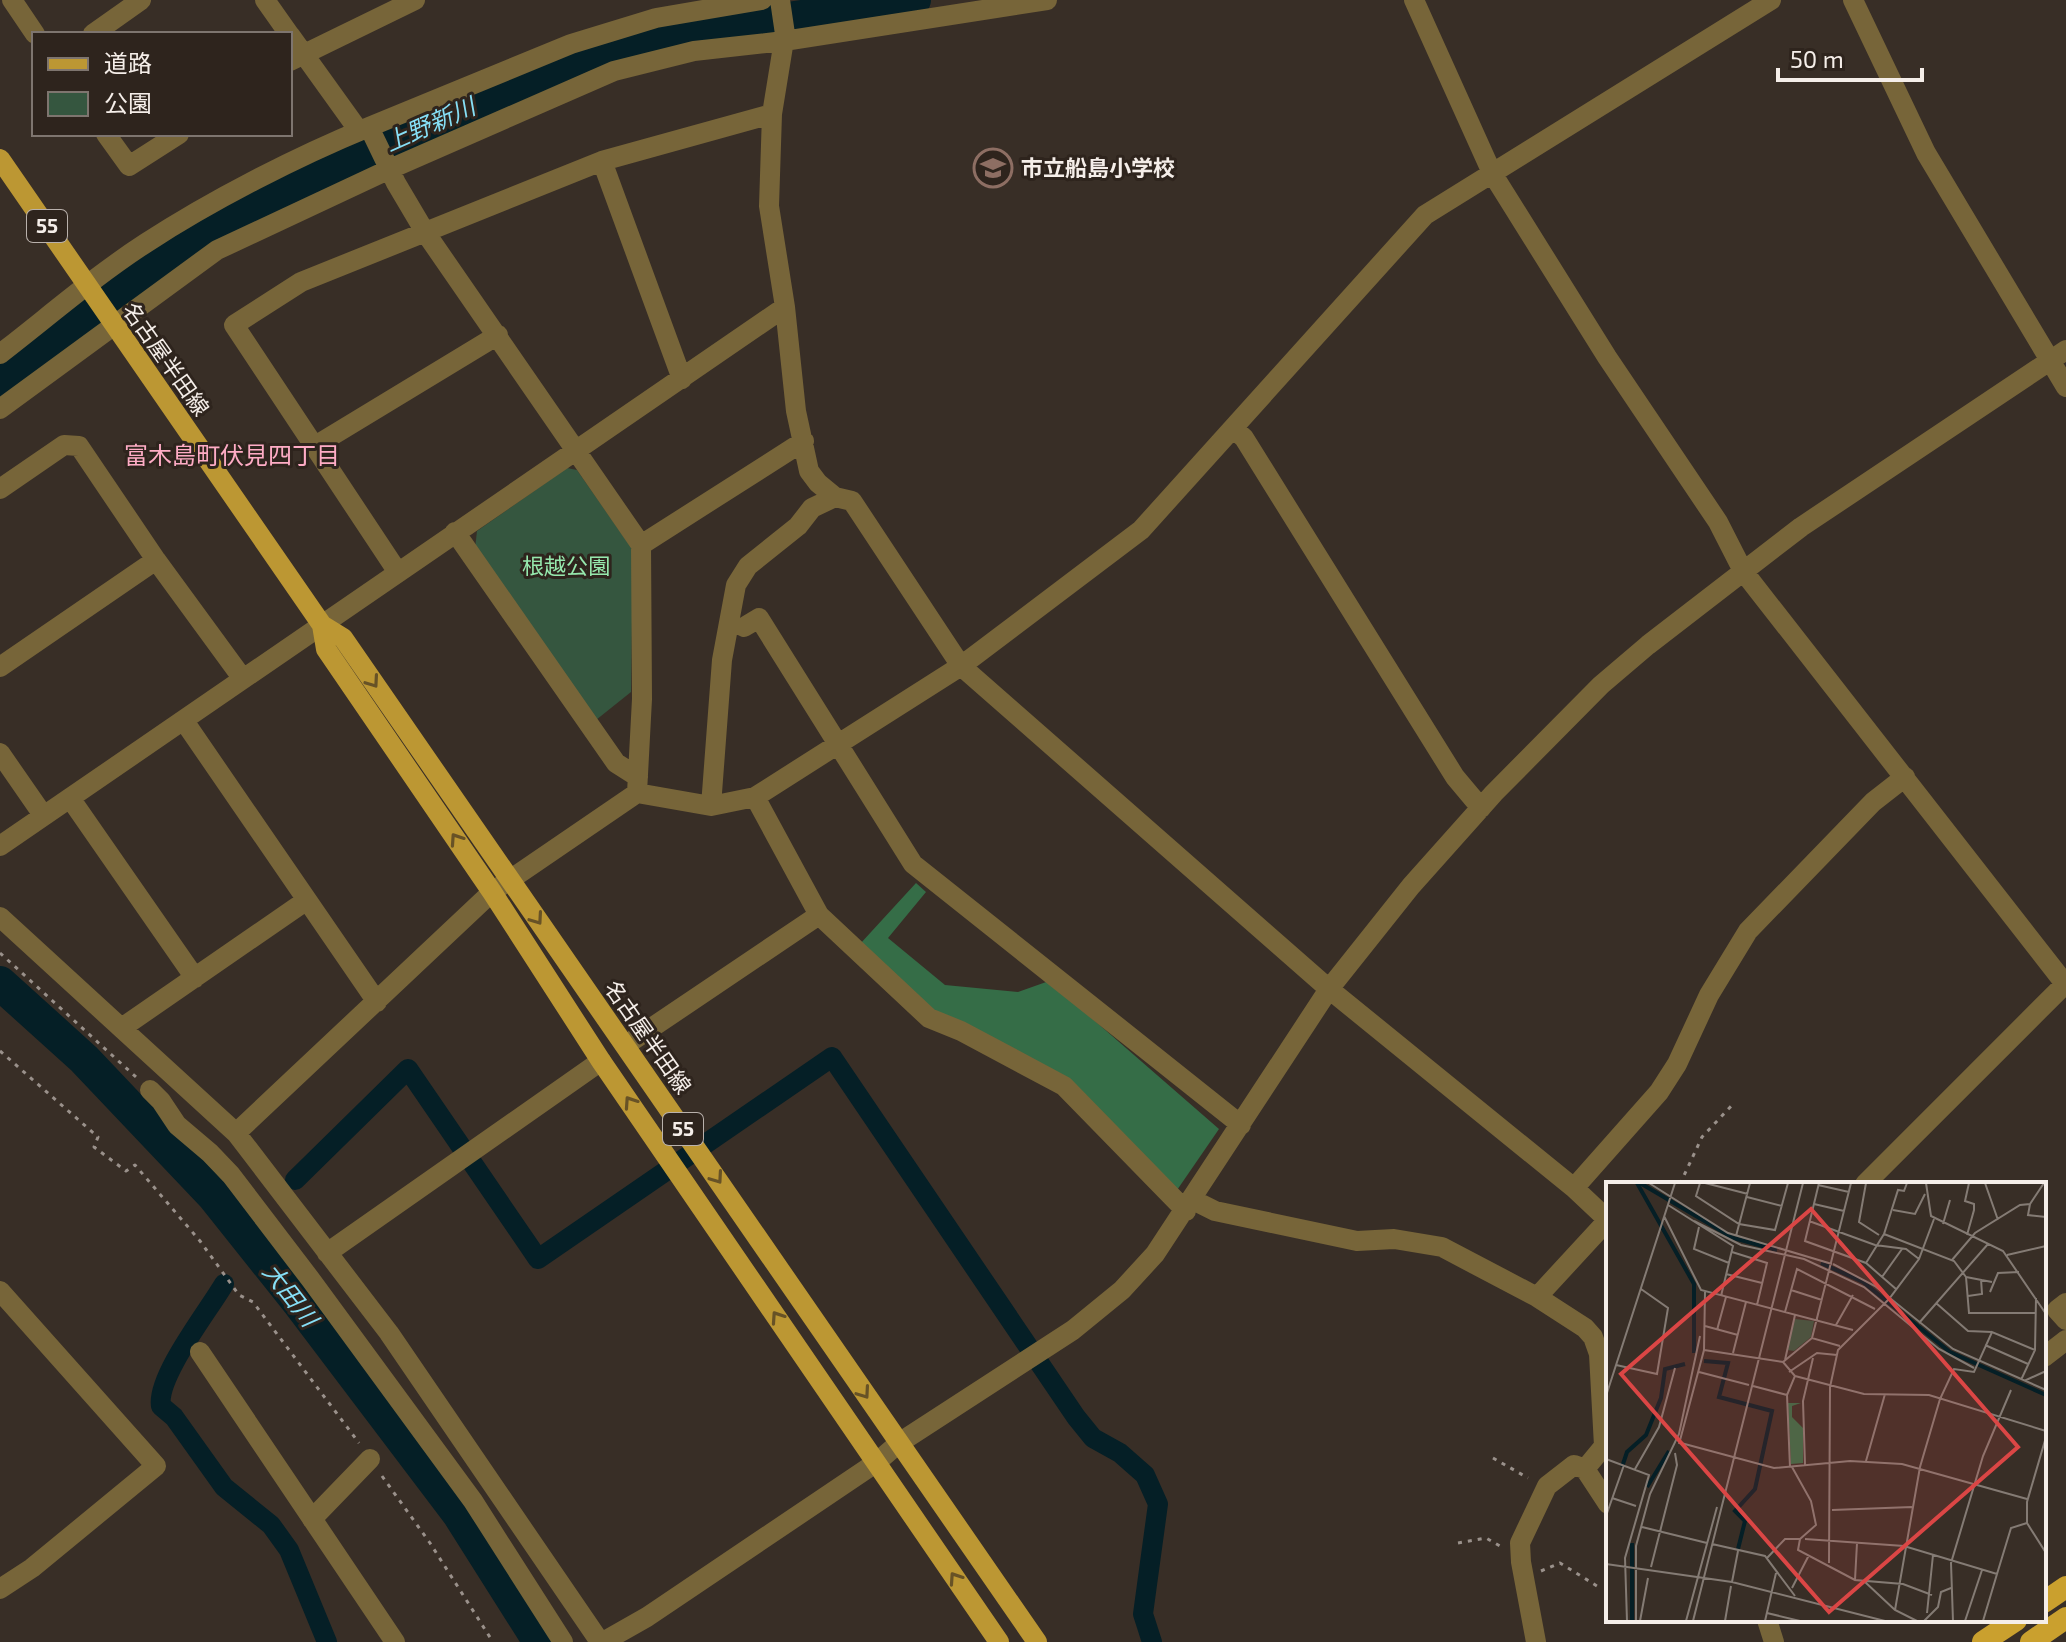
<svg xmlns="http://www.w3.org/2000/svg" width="2066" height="1642" viewBox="0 0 2066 1642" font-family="'Exo 2','Noto Sans JP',sans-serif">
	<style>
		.green { fill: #35563f }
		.forest { fill: #356d47 }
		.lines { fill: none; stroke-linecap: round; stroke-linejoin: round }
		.canal { stroke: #051f26; stroke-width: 20 }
		.river { stroke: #051f26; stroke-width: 34 }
		.path { stroke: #9a918b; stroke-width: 3; stroke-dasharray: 4 6; stroke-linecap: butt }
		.minor { stroke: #776539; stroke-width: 20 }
		.primary { stroke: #bc9733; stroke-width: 20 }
		.trunk { stroke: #caa02e; stroke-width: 22 }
		.oneway { stroke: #675226 }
		.labels { text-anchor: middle; stroke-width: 6; stroke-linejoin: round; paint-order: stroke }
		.shield { fill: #2e241d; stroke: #b9b1ac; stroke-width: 2 }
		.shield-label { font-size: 20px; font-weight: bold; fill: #f5eee9 }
		.poi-label { font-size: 22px; font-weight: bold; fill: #f5eee9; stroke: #2e241d; text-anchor: start }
		.street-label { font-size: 22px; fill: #f5eee9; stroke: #2e241d }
		.park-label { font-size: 22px; fill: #96e8ad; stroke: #2e241d }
		.water-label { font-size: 24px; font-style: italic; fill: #86dff6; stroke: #2e241d }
		.neighbourhood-label { font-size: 24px; fill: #feacc5; stroke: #2e241d }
		.inset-river { fill: none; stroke: #051f26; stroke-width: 4 }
		.inset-road { fill: none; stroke: #847b74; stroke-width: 2 }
		.view { fill: #db4645; fill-opacity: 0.15; stroke: #db4645; stroke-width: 4 }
		.inset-edge { fill: none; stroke: #f5eee9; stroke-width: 4 }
	</style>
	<rect width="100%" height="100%" fill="#382e26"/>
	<path class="green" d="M567,468L577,470L633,550L631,692L596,720L475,549L477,531Z"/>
	<path class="forest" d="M916,883L926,892L888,938L945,985L1018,992L1049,981L1219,1129L1175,1193L1068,1083L929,1010L860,944Z"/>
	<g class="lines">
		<path class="canal" d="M295,1180L408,1069L538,1259L832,1057L1076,1417L1093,1438L1120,1453L1145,1475L1158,1504L1143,1614L1152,1642
			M224,1284C209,1310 156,1377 161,1406L174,1417L224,1487L271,1525L289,1550L327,1642"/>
		<path class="river" d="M0,384L184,245L278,194L586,54L650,40L914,0
			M0,983L84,1059L213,1195L300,1304L459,1514L540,1642"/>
		<path class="path" d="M0,953L136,1077
			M0,1051L98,1137L94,1147L126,1171L135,1165L200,1241L239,1295L253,1302L359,1443
			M1680,1184L1702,1137L1735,1102
			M1493,1458L1528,1478
			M382,1476L430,1543L493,1642
			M1458,1543L1486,1538L1500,1546
			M1541,1571L1560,1563L1597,1586"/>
		<path class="minor" d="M12,0L35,34
			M265,0L289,34
			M780,0L785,34L772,114L769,206L785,307L796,411L809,471L818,483L835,497L852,501L961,666L1329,989L1574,1188L1608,1220
			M1414,0L1492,173L1607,357L1718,522L1743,571L2066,985
			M1853,0L1926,153L2066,387
			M93,34L141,0
			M290,35L359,131
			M290,61L415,0
			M369,127L571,44L656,18L762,0
			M106,134L129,166L179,134
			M602,161L682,379
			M0,354C48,317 95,276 146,243C212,200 296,157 369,127L396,183L425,232L641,545
			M0,409L217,250L390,169L614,71L694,51L784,41L1047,0
			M1234,429L1244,438L1455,777L1481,808
			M315,446L498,335
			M0,489L64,445L79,446L156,560L243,679
			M455,532L616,763L638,777
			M397,571L234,325L301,282L602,161L772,114
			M744,627L759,618L913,864L1241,1125
			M0,667L156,560
			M184,721L377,1002
			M0,753L43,815
			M637,793L642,699L641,545L804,441
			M755,797L961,666L1141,530L1425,215L1771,0
			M70,798L195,978
			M711,806L722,660L736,585L748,566L798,526L812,508L835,497
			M0,846L785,307
			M0,917L236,1133L389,1333L600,1642
			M123,1027L307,900
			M626,1045L819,915
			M150,1090L161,1101L177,1125L210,1153L231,1175L311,1280L473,1501L563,1642
			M236,1133L492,892L637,793L711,806L755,797L819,915L929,1018L961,1031L1064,1086L1186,1211
			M1865,1184L2066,983
			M1574,1188L1659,1092L1677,1064L1709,995L1748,931L1873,802L1905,777
			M1193,1200L1215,1211L1357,1241L1394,1239L1442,1247L1537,1297L1585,1328L1593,1337L1599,1354L1604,1446L1585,1469L1608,1504
			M327,1253L601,1061
			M0,1291L156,1466L32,1568L0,1589
			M1537,1297L1608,1220
			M2066,1303L2057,1310L2066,1320
			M200,1352L395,1642
			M2044,1357L2066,1340
			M312,1519L370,1459
			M1767,1620L1774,1642
			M603,1642L647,1617L877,1462L899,1443L1073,1330L1122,1290L1155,1254L1329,989L1411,886L1494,793L1601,685L1648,645L1801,527L2066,350
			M1536,1642L1521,1562L1520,1543L1547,1486L1574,1465L1585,1469"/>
		<path class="primary" d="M0,159L322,625L343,638L1037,1642
			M322,625L326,649L492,892L601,1061L999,1642"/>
		<path class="trunk" d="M2044,1602L2066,1587
			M1983,1642L2016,1620
			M2031,1642L2066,1618"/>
	</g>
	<defs><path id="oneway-chevron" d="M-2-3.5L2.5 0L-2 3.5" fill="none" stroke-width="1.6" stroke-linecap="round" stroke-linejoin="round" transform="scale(2)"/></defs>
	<g class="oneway">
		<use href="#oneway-chevron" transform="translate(373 682) rotate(55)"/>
		<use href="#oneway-chevron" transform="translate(456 839) rotate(-124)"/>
		<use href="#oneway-chevron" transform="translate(537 919) rotate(55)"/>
		<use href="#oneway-chevron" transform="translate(630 1102) rotate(-124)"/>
		<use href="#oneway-chevron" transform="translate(717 1178) rotate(55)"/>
		<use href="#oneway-chevron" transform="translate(777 1317) rotate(-124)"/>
		<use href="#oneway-chevron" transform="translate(864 1393) rotate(55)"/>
		<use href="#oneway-chevron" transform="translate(955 1578) rotate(-124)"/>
	</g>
	<defs>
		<symbol id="school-ring" viewBox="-11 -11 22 22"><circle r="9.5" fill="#2e241d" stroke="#8d6e63" stroke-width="1.5"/><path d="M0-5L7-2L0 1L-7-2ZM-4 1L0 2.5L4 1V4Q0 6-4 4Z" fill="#8d6e63"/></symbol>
	</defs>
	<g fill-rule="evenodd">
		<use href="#school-ring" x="971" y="146" width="44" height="44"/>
	</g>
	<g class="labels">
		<g class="shield">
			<rect x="27" y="210" width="40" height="32" rx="6"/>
			<rect x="663" y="1113" width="40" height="32" rx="6"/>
		</g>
		<g class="shield-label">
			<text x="47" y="233">55</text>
			<text x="683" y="1136">55</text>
		</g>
		<g class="poi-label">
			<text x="1021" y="176">市立船島小学校</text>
		</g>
		<g class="street-label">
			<text transform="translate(166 359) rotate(55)" y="8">名古屋半田線</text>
			<text transform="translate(648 1037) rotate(55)" y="8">名古屋半田線</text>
		</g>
		<g class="park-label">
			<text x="566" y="574">根越公園</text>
		</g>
		<g class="water-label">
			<text transform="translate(430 125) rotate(-24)" y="8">上野新川</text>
			<text transform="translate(290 1295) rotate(52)" y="8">大田川</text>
		</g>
		<g class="neighbourhood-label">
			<text x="232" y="464">富木島町伏見四丁目</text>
		</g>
	</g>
	<g transform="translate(1606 1182)">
		<rect width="440" height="440" fill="#382e26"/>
		<path d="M189,137L208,139L205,155L188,169L181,168Z" fill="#35563f"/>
		<path d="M182,221H195L186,224V235L197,246V281L185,282Z" fill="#356d47"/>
		<path class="inset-river" d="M31,1L88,102V171M34,1L127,56L171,68M215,81L257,100L344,170L440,213M98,179L122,181L113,215L166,229L149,307L129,329L139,339L132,367M16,285L21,270L40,253L55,216L59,187L79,182M41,305L63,269M26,361V439"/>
		<path class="inset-road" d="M43,1L122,51L226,82M94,1L90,14L133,42L169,48L182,1M99,1L142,12M213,1L199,59L260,81L290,107M260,1L253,40L273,53M320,1L325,34L397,69L440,132M379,1L392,38M212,3L243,10M141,15L176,24M208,22L238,29M424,22L422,33L440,35M62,23L127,64L115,114M287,28L309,32L319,12M58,34L95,108L247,148M88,39L135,63L198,77L258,105L333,167L368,186M203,39L269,63L300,67L313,77M337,42L344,18M93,45L88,67L123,81M278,52L348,79L360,95L363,131H430M361,53L368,28V22L359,19L363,1M130,54L144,1M126,70L161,81L151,123M401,73L440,64M346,78L369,51L414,23L424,22L438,1M260,81L278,52L292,8L298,9L301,1M227,82L269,104L347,167L440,208M120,92L156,101M276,95L296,67M360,95L386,100M185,108L216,118M384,110L392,91L413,90M362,114L376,112L375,97M330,121L362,149L386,150M179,130L191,87L269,127M313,141L382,62M230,143L247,113M99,144L132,153M111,148L120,115M206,156L245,1M379,163L422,182M98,168L177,180L189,194L181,213L184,285M127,171L140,120M179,178L189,133M177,180L206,156L234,164M10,183L51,192L62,126L35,107M93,190L143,203M183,190L211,171L231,173M189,194L258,212L323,213L440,249M415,198L429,168L430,116M418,199L440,189M147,204L181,213M0,214L69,1M440,255L421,320V341L440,371M75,261L168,286L244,279L296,282L421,317M73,262L98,168L99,110M0,277L43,293L19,376L21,439M260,279L279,212M199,283L197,219L207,176M186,285L205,319L210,343L194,357L192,368L249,398M29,287L53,245L69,186M6,316L30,324M226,328L306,325M0,334L18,283M36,345L101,361M199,357L298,364L391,392L405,346L421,341M251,361L249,398L297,402L326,413M106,362L159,374L189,414M161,376L179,357H194M223,381L224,205L232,168L283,117L313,77L328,37M0,382L126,400L279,439M45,385L71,283L69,271M126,400L132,369M259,400L289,428M186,406L203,373M161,431L194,439M321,431L327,373M30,439V364L44,312L73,252L94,154M34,439L42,396M80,439L111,325M87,439L197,1M119,439L125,404M159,439L170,391M311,439L289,428L314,285L334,217L348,187L368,190L386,150L429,168M318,439L332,425L335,410L345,406M347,439L345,381L377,274L405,208M359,439L376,388M377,439L391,392"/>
		<path class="view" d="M205,27L412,265L223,430L15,192Z"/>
		<rect width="440" height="440" class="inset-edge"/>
	</g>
	<rect x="32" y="32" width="260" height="104" fill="#2e241d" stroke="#7e756f" stroke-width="2"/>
	<rect x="48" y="58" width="40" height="12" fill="#bc9733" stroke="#7e756f" stroke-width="2"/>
	<text x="104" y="72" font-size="24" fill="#f5eee9">道路</text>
	<rect x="48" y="92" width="40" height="24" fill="#35563f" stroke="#7e756f" stroke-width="2"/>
	<text x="104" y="112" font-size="24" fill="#f5eee9">公園</text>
	<path d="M1778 68v12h144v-12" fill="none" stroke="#f5eee9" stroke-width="4"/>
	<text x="1790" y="68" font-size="24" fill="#f5eee9" stroke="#2e241d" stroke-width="6" paint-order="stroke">50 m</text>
</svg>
